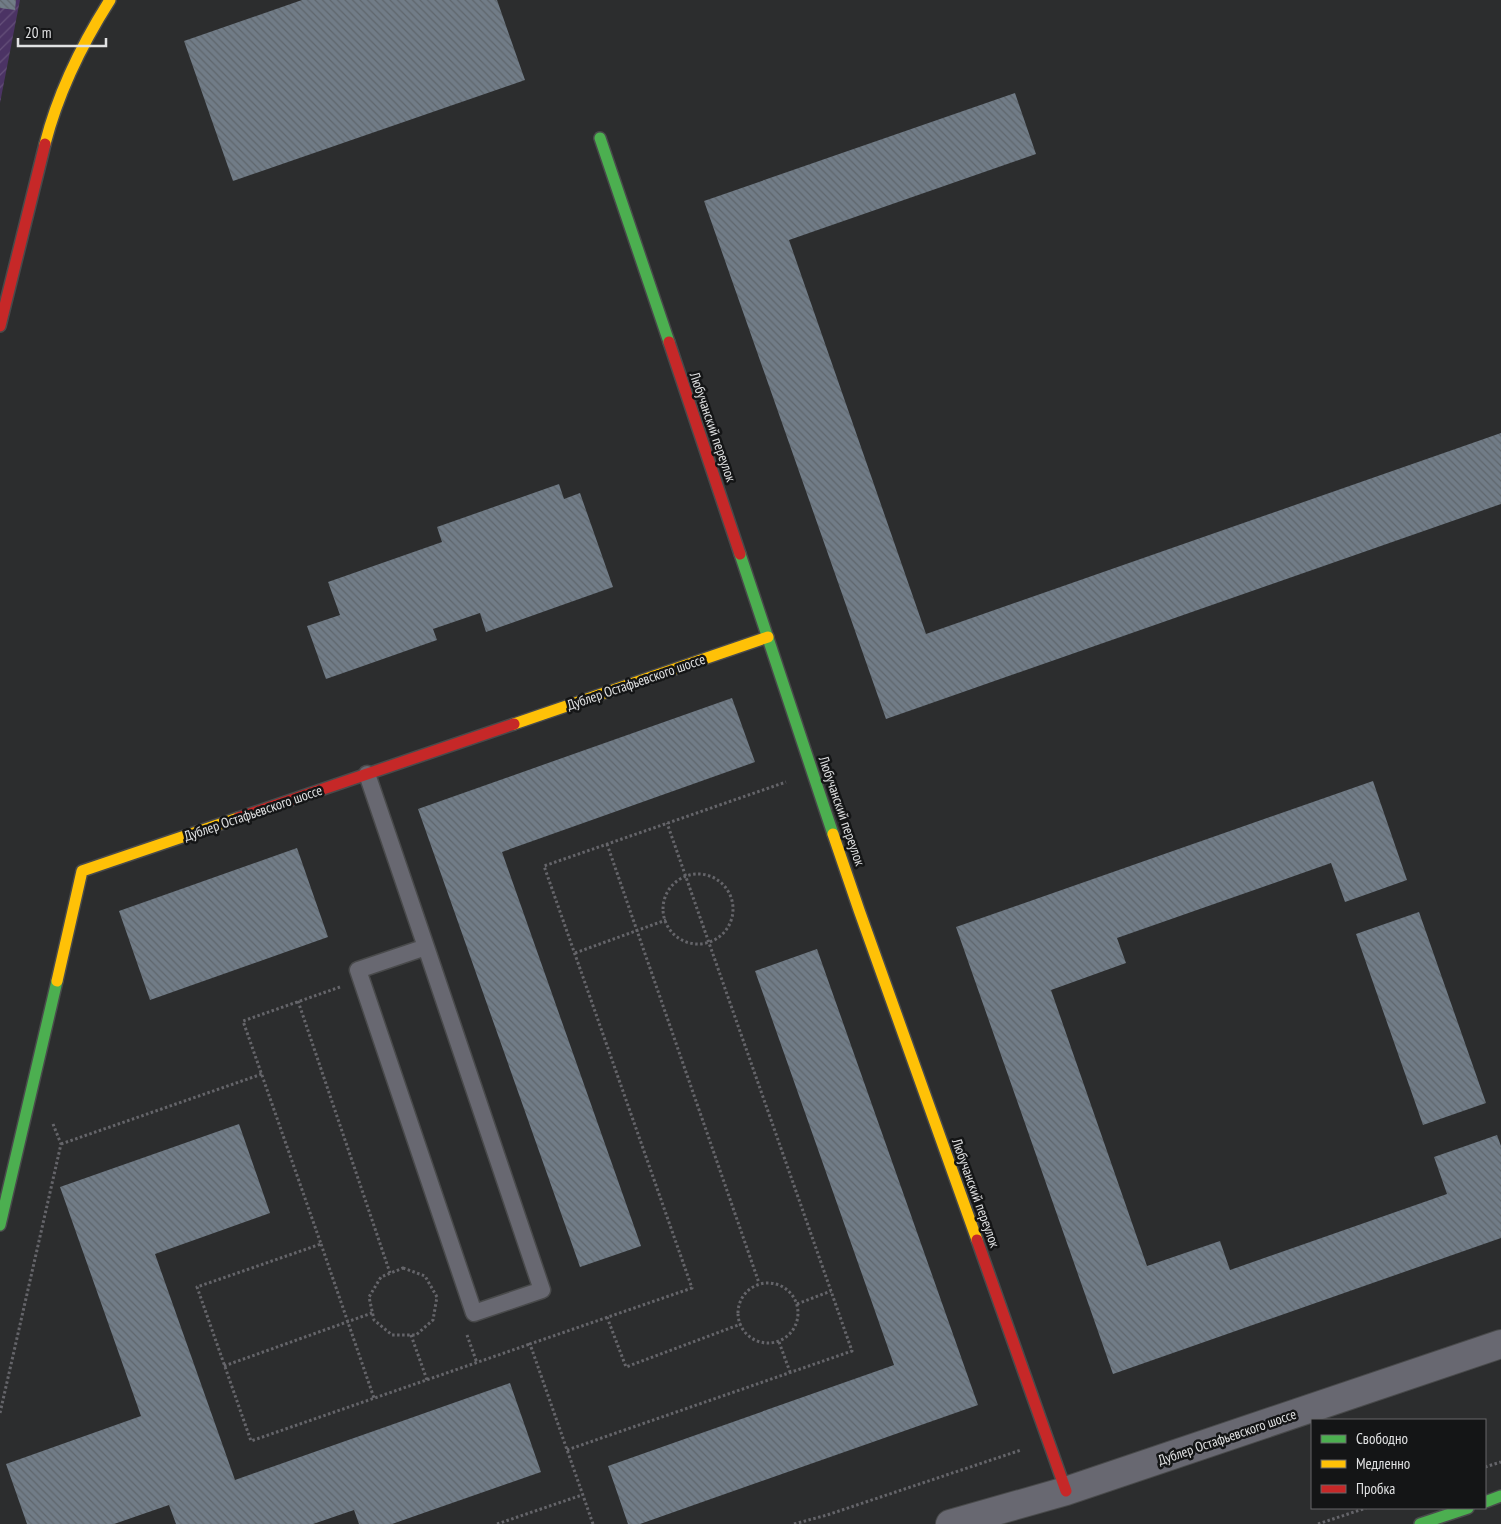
<svg xmlns="http://www.w3.org/2000/svg" width="1501" height="1524" viewBox="0 0 1501 1524" font-family="'PT Sans Narrow',sans-serif">
	<style>
		.garden { fill: url(#garden-furrows) }
		.building { fill: url(#building-back-hatch) }
		.lines { fill: none; stroke-linecap: round; stroke-linejoin: round }
		.lane-casing { stroke: #494a4b; stroke-width: 19 }
		.street-casing { stroke: #494a4b; stroke-width: 30 }
		.fast-casing { stroke: #494a4b; stroke-width: 14 }
		.slow-casing { stroke: #494a4b; stroke-width: 14 }
		.jam-casing { stroke: #494a4b; stroke-width: 14 }
		.path { stroke: #65656a; stroke-width: 3; stroke-dasharray: 2.5 2.5; stroke-linecap: butt }
		.lane { stroke: #686871; stroke-width: 16 }
		.street { stroke: #686871; stroke-width: 28 }
		.fast { stroke: #4caf50; stroke-width: 11 }
		.slow { stroke: #ffc107; stroke-width: 11 }
		.jam { stroke: #c62828; stroke-width: 11 }
		.labels { text-anchor: middle; stroke-width: 5; stroke-linejoin: round; paint-order: stroke }
		.street-label { font-size: 14px; fill: #e1e2e3; stroke: #141516 }
	</style>
	<defs>
		<pattern id="garden-furrows" width="10" height="10" patternUnits="userSpaceOnUse" patternTransform="scale(1.25)"><rect width="10" height="10" fill="#4b3364"/><path d="M-1 1l2-2M0 10L10 0M9 11l2-2" fill="none" stroke="#65507a"/></pattern>
		<pattern id="building-back-hatch" width="6" height="6" patternUnits="userSpaceOnUse" patternTransform="scale(1.25)"><rect width="6" height="6" fill="#717c87"/><path d="M-1 5l2 2M0 0l6 6M5-1l2 2" fill="none" stroke="#5f666c"/></pattern>
	</defs>
	<rect width="100%" height="100%" fill="#2c2d2e"/>
	<path class="garden" d="M0,0H20L0,103Z"/>
	<path class="building" d="M0,0H16L15,10L0,8Z
		M302,0H497L525,80L233,181L184,41Z
		M1015,93L1036,154L789,240L926,634L1501,433V504L886,719L704,201Z
		M559,484L564,499L580,493L613,587L486,632L480,613L433,629L437,640L326,679L307,626L340,615L328,582L442,542L437,527Z
		M732,698L755,762L502,852L641,1246L580,1267L418,809Z
		M1373,781L1407,880L1345,902L1331,863L1117,938L1126,963L1051,990L1147,1266L1220,1241L1230,1270L1447,1194L1434,1157L1497,1135L1501,1146V1238L1113,1374L956,927Z
		M297,848L328,937L150,1000L119,911Z
		M1419,912L1486,1103L1423,1125L1356,934Z
		M817,949L978,1405L640,1524H628L608,1466L894,1365L755,971Z
		M239,1124L270,1213L155,1254L235,1480L510,1383L541,1472L392,1524H359L354,1510L313,1524H176L169,1505L114,1524H27L6,1464L141,1416L60,1187Z"/>
	<g class="lines">
		<defs>
			<path id="lane" d="M367,774L426,947L358,970L474,1313L542,1290L426,947"/>
			<path id="street" d="M950,1524L1066,1491L1501,1344"/>
			<path id="fast" d="M600,138L669,342
				M740,554L833,834
				M0,1225L57,981
				M1485,1502L1501,1496
				M1420,1524L1468,1508"/>
			<path id="slow" d="M45,144C58,93 82,44 110,0
				M514,724L768,637
				M833,834L859,910L977,1240
				M57,981L82,871L238,818"/>
			<path id="jam" d="M0,326L45,144
				M669,342L740,554
				M238,818L514,724
				M977,1240L1066,1491"/>
		</defs>
		<use href="#lane" class="lane-casing"/>
		<use href="#street" class="street-casing"/>
		<use href="#fast" class="fast-casing"/>
		<use href="#slow" class="slow-casing"/>
		<use href="#jam" class="jam-casing"/>
		<path class="path" d="M607,844L759,1283
			M663 909a35 35 0 1 1 70 0a35 35 0 1 1-70 0Z
			M575,953L666,920
			M340,987L243,1021L321,1244L197,1287L251,1441L530,1344
			M298,1001L390,1273
			M61,1144L262,1074
			M321,1244L374,1398
			M403,1268L425,1276L437,1297L433,1320L416,1335H392L374,1320L369,1297L381,1277Z
			M738 1313a30 30 0 1 1 60 0a30 30 0 1 1-60 0Z
			M797,1304L831,1291
			M607,1317L626,1367L741,1324
			M411,1335L427,1380
			M467,1335L477,1363
			M779,1342L790,1372
			M224,1366L372,1313
			M0,1413L61,1144L53,1124
			M567,1450L852,1351L667,823
			M1485,1467L1501,1462
			M497,1524L582,1495
			M593,1524L530,1344L692,1288L544,866L786,782
			M794,1524L827,1515L1021,1450
			M1318,1524L1366,1508"/>
		<use href="#lane" class="lane"/>
		<use href="#street" class="street"/>
		<use href="#fast" class="fast"/>
		<use href="#slow" class="slow"/>
		<use href="#jam" class="jam"/>
	</g>
	<g class="labels">
		<g class="street-label">
			<text transform="translate(713 427) rotate(71)" y="5">Любучанский переулок</text>
			<text transform="translate(636 682) rotate(-19)" y="5">Дублер Остафьевского шоссе</text>
			<text transform="translate(842 811) rotate(71)" y="5">Любучанский переулок</text>
			<text transform="translate(253 813) rotate(-19)" y="5">Дублер Остафьевского шоссе</text>
			<text transform="translate(976 1193) rotate(70)" y="5">Любучанский переулок</text>
			<text transform="translate(1227 1437) rotate(-19)" y="5">Дублер Остафьевского шоссе</text>
		</g>
	</g>
	<rect x="1311" y="1419" width="175" height="90" fill="#141516" stroke="#666768"/>
	<rect x="1321" y="1435" width="25" height="8" fill="#4caf50" stroke="#666768"/>
	<text x="1356" y="1444" font-size="15" fill="#e1e2e3">Свободно</text>
	<rect x="1321" y="1460" width="25" height="8" fill="#ffc107" stroke="#666768"/>
	<text x="1356" y="1469" font-size="15" fill="#e1e2e3">Медленно</text>
	<rect x="1321" y="1485" width="25" height="8" fill="#c62828" stroke="#666768"/>
	<text x="1356" y="1494" font-size="15" fill="#e1e2e3">Пробка</text>
	<path d="M18 38v8h88v-8" fill="none" stroke="#e1e2e3" stroke-width="2.5"/>
	<text x="25" y="38" font-size="15" fill="#e1e2e3" stroke="#141516" stroke-width="4" paint-order="stroke">20 m</text>
</svg>
